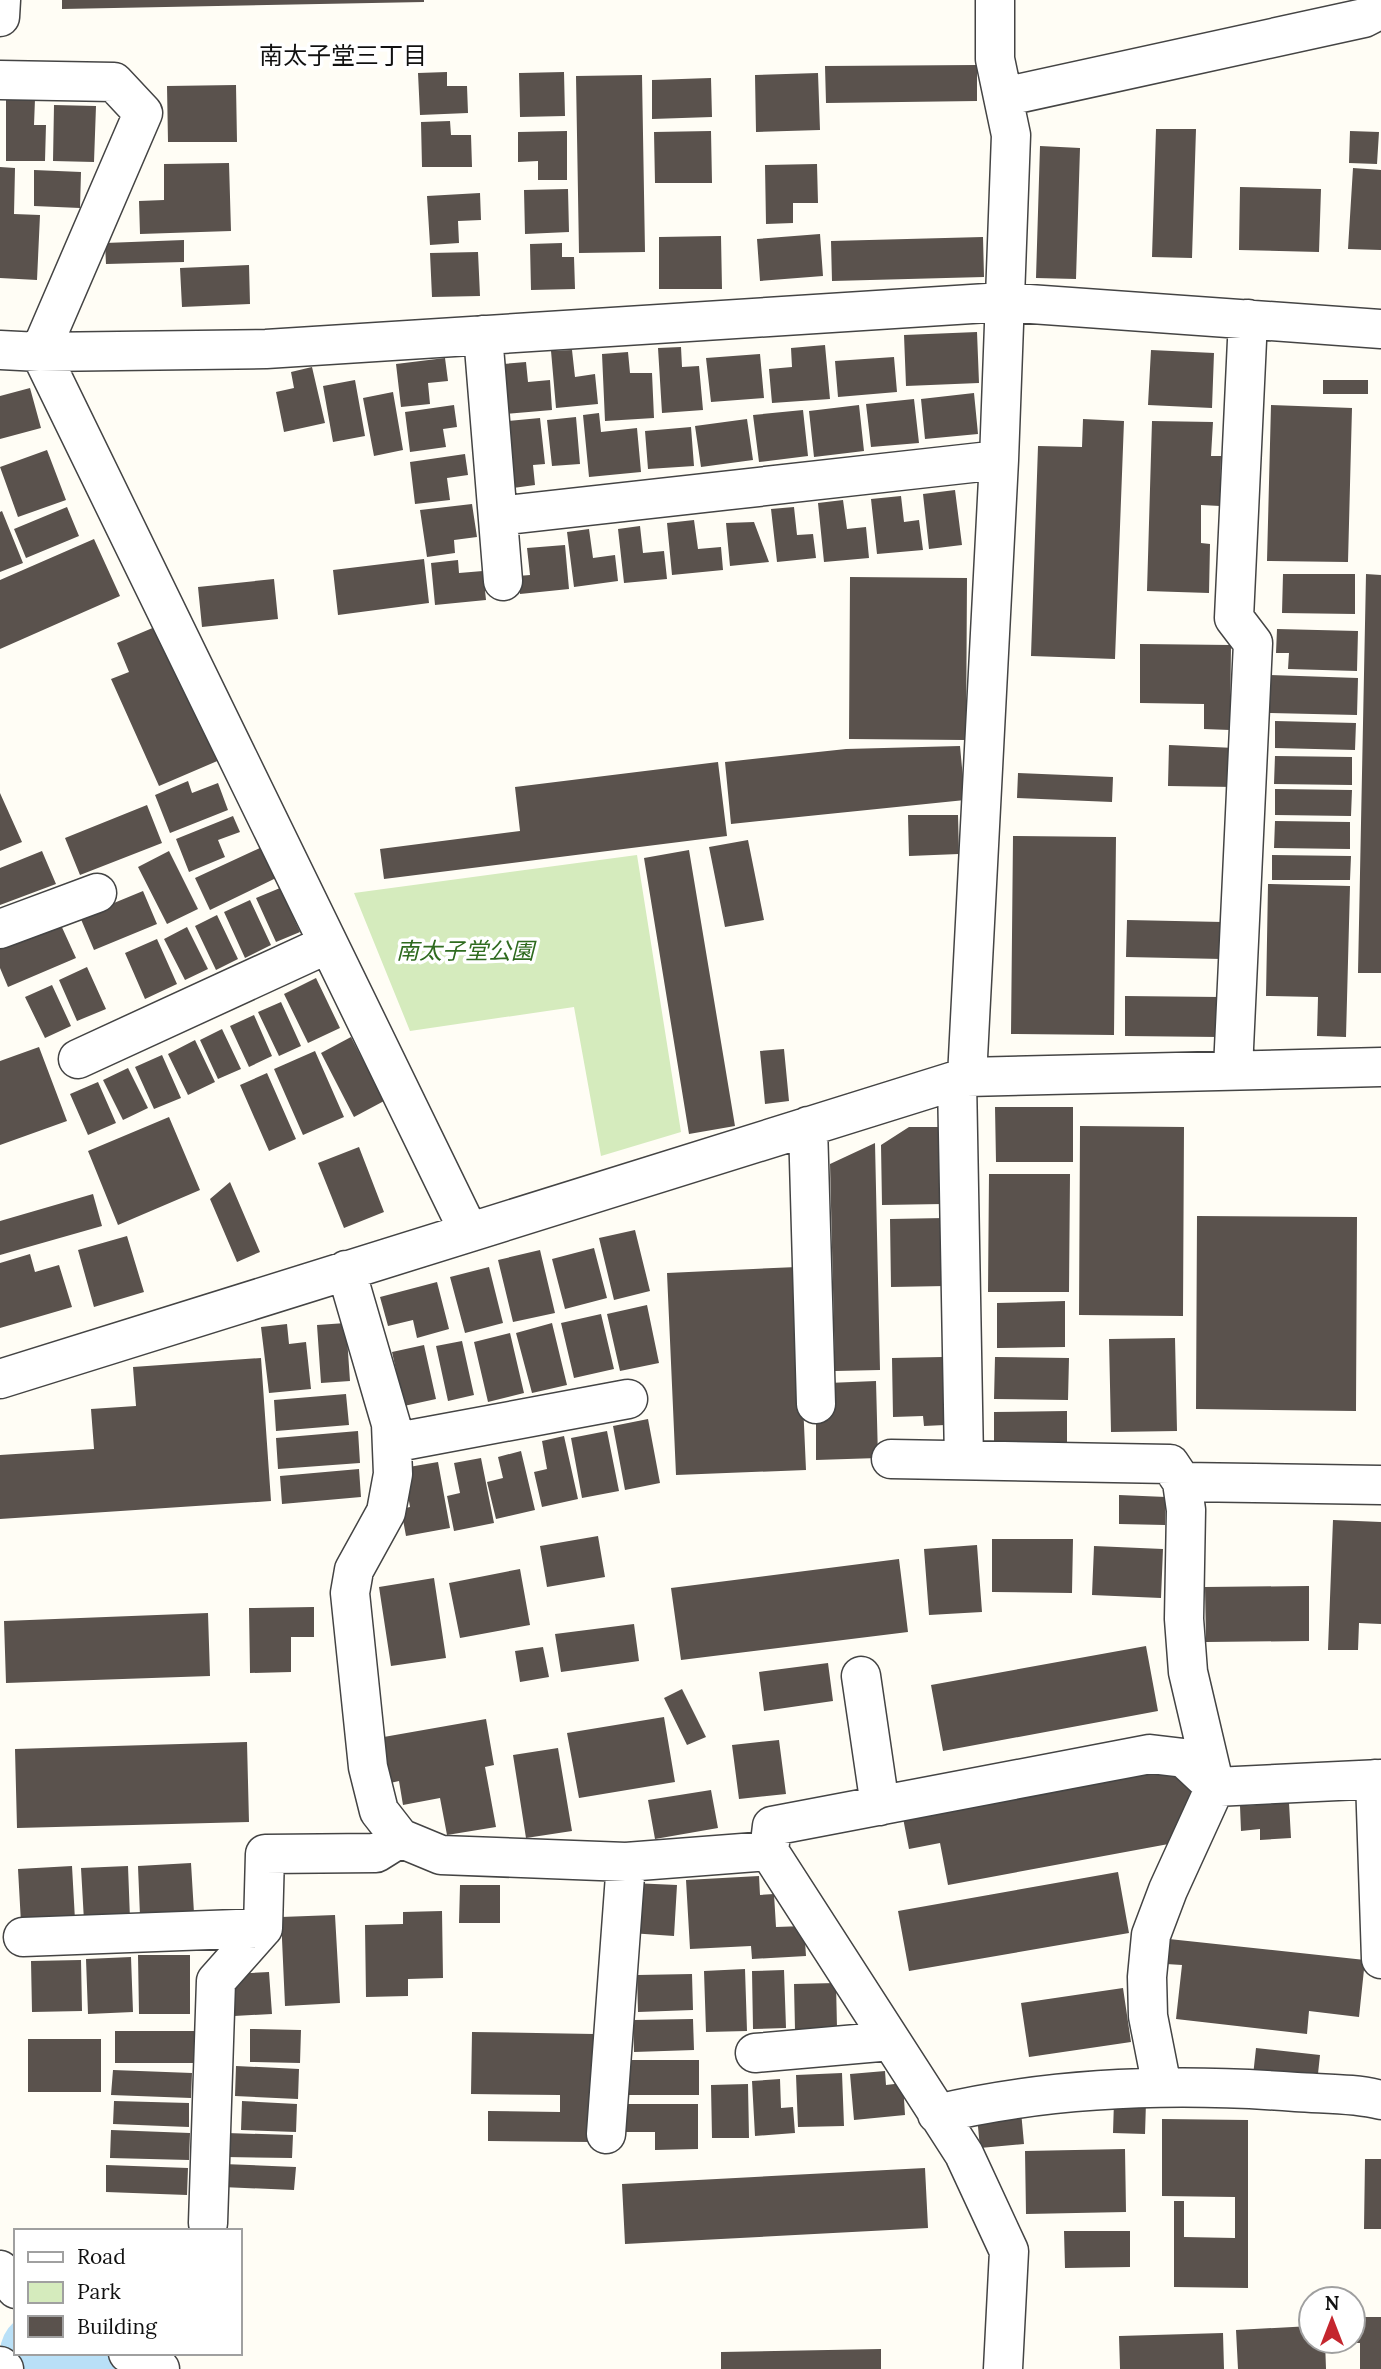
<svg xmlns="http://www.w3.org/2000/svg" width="1381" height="2369" viewBox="0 0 1381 2369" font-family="Lora,'Noto Sans JP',serif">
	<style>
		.green { fill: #d5ebbd }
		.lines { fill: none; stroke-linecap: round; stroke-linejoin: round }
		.river { stroke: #b9e0f7; stroke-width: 82 }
		.building { fill: #5a524d }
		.minor-casing { stroke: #444; stroke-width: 41 }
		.minor { stroke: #fff; stroke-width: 38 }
		.labels { text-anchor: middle; stroke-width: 7; stroke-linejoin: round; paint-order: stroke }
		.park-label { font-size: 23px; font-style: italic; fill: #2f6b1f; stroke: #fff }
		.neighbourhood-label { font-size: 24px; fill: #111; stroke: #fff }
	</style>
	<rect width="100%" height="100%" fill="#fffdf5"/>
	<path class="green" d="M637,855L681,1132L601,1156L574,1007L410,1031L354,893Z"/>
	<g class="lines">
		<path class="river" d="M41,2353L74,2369"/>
	</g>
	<path class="building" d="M62,0H424V2L62,9Z
		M977,65V101L826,103L825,66Z
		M447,72V86H467L468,113L420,115L418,73Z
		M564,72L565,116L520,117L519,73Z
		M818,73L820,130L756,132L755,75Z
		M642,75L645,252L579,253L576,76Z
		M711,78L712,117L652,119V80Z
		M236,85L237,142H168L167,86Z
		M6,99H35L34,125H46L45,161H6Z
		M54,105L96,106L94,162L53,161Z
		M450,121L451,135H471L472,167H422L421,122Z
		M1156,129H1196L1192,258L1152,257Z
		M567,131V180H538V161L518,162V132Z
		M711,131L712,183H655L654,132Z
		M1350,131L1379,132L1377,164L1349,163Z
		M1040,146L1080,148L1076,279L1036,278Z
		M229,163L231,231L140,234L139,201L164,200V164Z
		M817,164L818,203H793V223L766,224L765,165Z
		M0,167L15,168L14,214L40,215L37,280L0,278Z
		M1353,168L1381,170V250L1348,249Z
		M34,170L81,172L80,208L34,206Z
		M1240,187L1321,189L1319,252L1239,250Z
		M568,189L569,232L525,234L524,190Z
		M480,193L481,220L458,221L459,243L430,245L427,196Z
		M820,234L823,276L760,281L757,239Z
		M721,236L722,289H659V237Z
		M983,237L984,277L832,281L831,241Z
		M184,240V262L106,264L105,243Z
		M562,243V257H574L575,289L531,290L530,244Z
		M478,252L480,296L432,297L430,253Z
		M249,265L250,304L182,307L180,268Z
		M977,332L979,383L906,386L904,335Z
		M825,345L830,399L772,403L769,369L792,367L791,348Z
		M681,347L682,367L699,366L703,410L662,413L658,348Z
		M572,350L575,377L595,374L598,404L556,408L551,351Z
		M1151,350L1214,353L1212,408L1148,405Z
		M628,352L630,373H652L654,418L605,421L602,354Z
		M760,354L764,398L711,402L706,358Z
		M894,357L897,392L838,397L835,361Z
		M445,358L448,381L428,383L430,404L401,407L396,364Z
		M526,362L528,382L550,380L552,410L506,414L503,364Z
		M312,367L325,423L284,432L276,392L294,388L291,372Z
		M355,380L365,436L333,442L323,386Z
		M1323,380H1368V394H1323Z
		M30,388L41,428L0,439V396Z
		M393,392L403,450L374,456L363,398Z
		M974,393L978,434L925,439L921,399Z
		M914,399L919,443L871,447L866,404Z
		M454,405L457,427L443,429L446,447L410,452L405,412Z
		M859,405L864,451L814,457L809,411Z
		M1271,405L1352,408L1348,562L1267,561Z
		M803,410L808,456L759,462L753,415Z
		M599,413L601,432L637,428L641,472L589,477L583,415Z
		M576,417L580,464L552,466L547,420Z
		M540,418L545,464L533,465L535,485L513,488L507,421Z
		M747,419L753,460L701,467L695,426Z
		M1083,419L1124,421L1115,659L1031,656L1038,446L1082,447Z
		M1152,421L1213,422L1211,456H1221L1220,506L1201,505V543L1210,544L1209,593L1147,591Z
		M691,427L694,466L648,469L645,431Z
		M47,450L66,500L18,517L0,467Z
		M465,454L468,475L447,478L450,500L415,504L410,462Z
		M955,490L962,545L929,549L923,494Z
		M901,496L904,522L919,520L923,550L877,554L871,499Z
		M843,500L847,529L866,527L869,558L824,562L818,503Z
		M472,504L477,537L454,540L455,553L427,557L420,510Z
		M67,507L79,536L26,558L14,529Z
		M794,507L797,535L813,534L816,558L777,562L771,509Z
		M2,511L23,563L0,572V512Z
		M694,520L698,549L721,547L723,570L672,575L667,523Z
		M754,522L769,562L730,566L726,523Z
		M640,526L643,553L664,551L667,579L624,583L618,529Z
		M589,529L593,558L615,555L618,581L574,587L567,532Z
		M94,539L120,596L0,649V580Z
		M565,545L569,589L520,594L518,576L530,575L527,548Z
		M424,559L429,603L338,615L333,570Z
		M458,560L459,573L483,571L486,600L435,605L431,563Z
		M1283,574H1355V614L1282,613Z
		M1366,574L1381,575V973H1358Z
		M850,577L967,578L966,740L849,739Z
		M274,579L278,619L202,627L198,587Z
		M162,624L222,759L159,786L111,679L129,672L117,643Z
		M1277,629L1358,631L1357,671L1288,669L1289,653H1276Z
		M1140,644L1231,645L1230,730L1204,729V704L1140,703Z
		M1270,675L1358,678L1357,715L1268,713Z
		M1275,721L1356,723L1355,750L1275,748Z
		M1169,745L1235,748L1234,787L1168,786Z
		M960,746L965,800L731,824L725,762L846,749Z
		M1275,756L1352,757V785L1274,784Z
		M718,762L727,836L384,879L380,849L520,831L515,787Z
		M1018,773L1113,777L1112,802L1017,798Z
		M188,781L192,793L218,783L228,810L170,833L155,795Z
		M1275,789L1352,790L1351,816L1275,815Z
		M0,793L22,842L0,851Z
		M147,805L162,843L80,875L65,838Z
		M908,815H958L959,854L909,856Z
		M233,816L240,832L218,840L225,857L189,872L176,839Z
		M1275,821L1350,822V849L1274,848Z
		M1013,836L1116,837L1114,1035L1011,1034Z
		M748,840L764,920L725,927L709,847Z
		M262,847L276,878L210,910L195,878Z
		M689,850L735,1126L689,1134L644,858Z
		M42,851L56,884L0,905V868Z
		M169,851L198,909L167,924L138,867Z
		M1272,855L1351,856L1350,880H1272Z
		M1268,884L1350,886L1346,1037L1317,1036L1318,997L1266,996Z
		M280,888L300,932L276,942L256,898Z
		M143,891L157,924L94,950L80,917Z
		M250,900L271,945L245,958L224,912Z
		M217,915L238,959L216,970L195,926Z
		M1127,920L1223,922L1222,959L1126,957Z
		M60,923L76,958L8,987L0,968V949Z
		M187,927L208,969L185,980L164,939Z
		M157,939L177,984L145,999L125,953Z
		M87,967L106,1009L77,1021L59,980Z
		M316,978L340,1028L308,1043L284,994Z
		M52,985L71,1026L45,1038L25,997Z
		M1125,996L1220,997L1219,1037L1125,1036Z
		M281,1002L301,1046L279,1056L258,1012Z
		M254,1015L272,1056L249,1067L230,1026Z
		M222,1029L241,1069L218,1079L200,1040Z
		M351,1037L384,1101L354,1117L321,1053Z
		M195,1040L215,1082L188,1095L168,1054Z
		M39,1047L67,1121L0,1145V1061Z
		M784,1049L789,1101L765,1104L760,1051Z
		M315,1051L344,1117L303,1135L274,1069Z
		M162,1055L181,1098L154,1109L135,1067Z
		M128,1068L148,1108L123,1120L103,1080Z
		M267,1073L296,1139L269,1151L240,1085Z
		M98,1082L116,1123L88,1135L70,1094Z
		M995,1107H1073V1162H996Z
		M169,1117L200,1190L118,1225L88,1151Z
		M1080,1126L1184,1127L1183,1316L1079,1315Z
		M909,1127H943V1204L882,1205L881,1145Z
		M875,1143L880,1370L835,1371L830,1164Z
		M359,1147L384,1212L344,1228L318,1163Z
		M989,1174H1070L1069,1292H988Z
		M230,1182L260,1252L237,1262L210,1199Z
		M93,1194L102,1226L0,1255V1221Z
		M1197,1216L1357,1217L1356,1411L1196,1409Z
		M945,1218L946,1286L891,1287L890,1219Z
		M635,1230L650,1291L614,1300L599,1238Z
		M127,1236L144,1292L94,1307L78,1250Z
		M594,1248L607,1298L565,1309L552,1259Z
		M540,1250L555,1313L513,1322L498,1260Z
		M30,1254L35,1272L59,1265L72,1307L0,1328V1263Z
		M489,1267L503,1323L465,1333L450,1277Z
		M797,1267L806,1470L676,1475L667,1273Z
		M437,1282L449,1329L417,1338L413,1320L388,1326L380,1297Z
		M1065,1301V1347L997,1348V1303Z
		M647,1305L659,1363L620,1371L607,1314Z
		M601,1314L614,1369L574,1378L561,1323Z
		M346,1323L350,1381L321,1383L317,1325Z
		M552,1323L567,1385L532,1393L516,1333Z
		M287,1324L289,1344L306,1342L311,1389L269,1393L261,1327Z
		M510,1333L524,1393L488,1402L474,1342Z
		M1175,1338L1177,1431L1111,1432L1109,1339Z
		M462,1341L474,1395L448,1401L436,1346Z
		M424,1345L436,1399L404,1406L392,1352Z
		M943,1357L945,1425L924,1426L923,1416L893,1417L892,1358Z
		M995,1357L1069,1358L1068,1400L994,1399Z
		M261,1358L271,1501L0,1519V1455L94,1449L91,1409L136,1406L133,1367Z
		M876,1381L878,1458L816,1460V1420H829L828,1383Z
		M346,1394L349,1425L276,1431L274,1400Z
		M1067,1411V1447L994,1448V1412Z
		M648,1419L660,1483L625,1490L613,1426Z
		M358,1431L360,1463L278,1469L276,1438Z
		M607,1431L619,1491L582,1498L571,1438Z
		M564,1436L578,1499L542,1507L534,1472L547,1469L542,1441Z
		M521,1451L535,1510L496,1519L487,1482L503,1478L498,1457Z
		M481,1458L494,1523L454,1531L447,1496L460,1493L454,1463Z
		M438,1462L450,1528L406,1536L401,1509L410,1507L403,1468Z
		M359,1469L361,1497L282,1504L280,1476Z
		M1119,1495L1166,1497L1165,1525L1119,1524Z
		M1333,1520L1381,1522V1624L1359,1623L1358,1650H1328Z
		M598,1536L605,1577L547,1587L540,1546Z
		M992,1539H1073L1072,1593L992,1592Z
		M977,1545L982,1612L929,1615L924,1549Z
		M1094,1546L1163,1549L1161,1598L1092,1595Z
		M899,1559L908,1632L681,1660L671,1588Z
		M520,1569L530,1625L460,1638L449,1583Z
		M434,1578L446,1658L391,1666L379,1587Z
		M1309,1586V1641L1206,1642L1205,1587Z
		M314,1607V1637H291V1672L250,1673L249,1608Z
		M208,1613L210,1676L6,1683L4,1621Z
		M634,1624L639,1661L561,1672L555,1634Z
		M1146,1646L1158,1711L943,1751L931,1685Z
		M543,1647L549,1677L520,1682L515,1651Z
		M828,1663L833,1701L764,1711L759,1672Z
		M682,1689L706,1737L687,1745L664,1698Z
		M664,1717L675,1782L579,1798L567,1733Z
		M486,1719L494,1765L485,1767L496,1827L447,1835L440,1798L403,1805L399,1781L386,1784L378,1738Z
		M779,1740L786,1794L739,1799L732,1745Z
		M247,1742L249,1822L17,1828L15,1749Z
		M558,1748L572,1831L526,1838L513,1755Z
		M1174,1768L1192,1787L1174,1843L948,1885L940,1843L909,1849L903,1818Z
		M711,1790L718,1828L655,1839L648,1800Z
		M1289,1803L1291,1838L1260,1840V1829L1241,1831L1240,1806Z
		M191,1863L194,1913L140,1916L138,1866Z
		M72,1866L75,1920L21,1923L18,1869Z
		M128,1866L130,1919L84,1921L81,1868Z
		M1118,1872L1129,1933L909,1971L898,1911Z
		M759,1876L760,1895L774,1894L776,1927L804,1926L806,1956L752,1959L751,1946L690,1949L686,1880Z
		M632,1883L677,1885L674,1936L630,1933Z
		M460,1885H500V1923H459Z
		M442,1911L443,1978L408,1979V1996L366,1997L365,1925L403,1924V1912Z
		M335,1915L340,2003L285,2006L281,1917Z
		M1169,1939L1365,1960L1359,2017L1309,2011L1307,2034L1176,2019L1182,1965L1166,1964Z
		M138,1955H190V2014H139Z
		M131,1957L133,2012L88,2014L86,1959Z
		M81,1960L82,2011L32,2012L31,1961Z
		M745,1969L747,2031L706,2032L704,1971Z
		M784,1970L786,2028L753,2029L752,1971Z
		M269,1972L272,2014L234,2016L232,1974Z
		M692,1974L693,2010L638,2012L637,1975Z
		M836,1983L837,2028L795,2030L794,1984Z
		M1123,1988L1131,2042L1029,2057L1021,2003Z
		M693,2019L694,2050L634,2052L633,2020Z
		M250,2029L301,2030L300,2063L250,2062Z
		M115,2031H194V2063H115Z
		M472,2032L594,2034L592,2142L488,2141V2111L560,2112V2095L471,2094Z
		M28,2039H101V2092H28Z
		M1256,2048L1320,2055L1317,2083L1253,2076Z
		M629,2060H699V2095H629Z
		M236,2066L299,2069L298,2099L235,2096Z
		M113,2070L192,2073L191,2098L111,2095Z
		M885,2071L886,2085L903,2083L905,2115L854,2120L850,2074Z
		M842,2073L844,2126L798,2127L796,2075Z
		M780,2079L781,2108L793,2107L795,2133L755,2136L752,2081Z
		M748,2084L749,2138H712L711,2085Z
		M114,2101L189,2103V2127L113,2124Z
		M242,2101L297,2104L296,2132L241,2130Z
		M1114,2101L1146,2102L1145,2134L1113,2133Z
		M623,2104H698V2149L655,2150V2132H624Z
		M1021,2111L1024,2144L980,2148L977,2116Z
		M1162,2119L1248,2120V2288L1174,2287V2201H1184V2237L1235,2238V2197L1162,2196Z
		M111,2130L190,2133L189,2160L110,2158Z
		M227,2133L293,2135L292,2158L226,2157Z
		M1125,2149L1126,2212L1026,2214L1025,2151Z
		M1365,2159H1381V2229H1364Z
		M223,2164L296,2167L294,2190L222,2187Z
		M106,2165L188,2168L187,2195L106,2192Z
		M925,2168L928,2228L625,2244L622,2184Z
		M1064,2231H1130V2267L1065,2268Z
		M1353,2317H1381V2369H1360V2343H1353Z
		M1311,2326V2341H1325L1326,2369H1238L1236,2330Z
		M1223,2333L1224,2369H1120L1119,2336Z
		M881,2349V2369H721V2352Z"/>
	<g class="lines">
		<defs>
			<path id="minor" d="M0,17L1,0
				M0,80L114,82L143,113L40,352L469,1232
				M1003,97L1364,18L1381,9
				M483,335L503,581
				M0,350L40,352L266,349L1003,302L1381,329
				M498,516L999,460
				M0,929L97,893
				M78,1059L328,944
				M1233,1069L1253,643L1234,618L1248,319
				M967,1077L999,460L1011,135L995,59V0
				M957,1080L964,1460
				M808,1126L816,1404
				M346,1270L391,1424L393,1474L386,1512L354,1570L350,1593L368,1767L379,1811L400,1838L441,1855L626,1862L769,1851L964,2154L1009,2251L1003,2369
				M0,1379L967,1077L1381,1067
				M392,1443L628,1399
				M891,1459L1170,1464L1182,1482L1381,1485
				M861,1676L880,1806
				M1375,1779L1381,1959
				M769,1851L772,1826L1150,1754L1184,1758L1215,1787L1381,1779
				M23,1937L263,1928
				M755,2053L891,2041
				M1162,2087L1148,2016L1147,1977L1151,1935L1168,1890L1215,1787L1188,1672L1184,1619L1186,1510L1182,1482
				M937,2114C1055,2086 1176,2083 1296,2092C1324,2094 1355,2093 1381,2100
				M606,2134L626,1862
				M208,2223L216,1981L263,1928L265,1854L376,1853L400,1838
				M0,2270L16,2289
				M128,2353L160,2369
				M0,2366L4,2369"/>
		</defs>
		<use href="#minor" class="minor-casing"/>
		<use href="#minor" class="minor"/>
	</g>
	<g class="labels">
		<g class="park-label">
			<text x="465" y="959">南太子堂公園</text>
		</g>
		<g class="neighbourhood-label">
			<text x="343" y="64">南太子堂三丁目</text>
		</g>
	</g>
	<rect x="14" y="2229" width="228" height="126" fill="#ffffff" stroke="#a0a0a0" stroke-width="2"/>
	<rect x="28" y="2252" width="35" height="10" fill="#ffffff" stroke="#a0a0a0" stroke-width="2"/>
	<text x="77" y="2264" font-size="21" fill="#111111">Road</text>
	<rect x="28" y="2282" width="35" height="21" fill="#d5ebbd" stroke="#a0a0a0" stroke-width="2"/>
	<text x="77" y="2299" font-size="21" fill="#111111">Park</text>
	<rect x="28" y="2316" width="35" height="21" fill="#5a524d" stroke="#a0a0a0" stroke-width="2"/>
	<text x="77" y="2334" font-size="21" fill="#111111">Building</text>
	<g transform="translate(1332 2320)"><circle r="33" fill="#ffffff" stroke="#a0a0a0" stroke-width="2"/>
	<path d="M0-5L12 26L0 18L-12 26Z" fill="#c4262e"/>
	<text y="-10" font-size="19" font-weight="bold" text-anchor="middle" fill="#111111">N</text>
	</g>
</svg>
